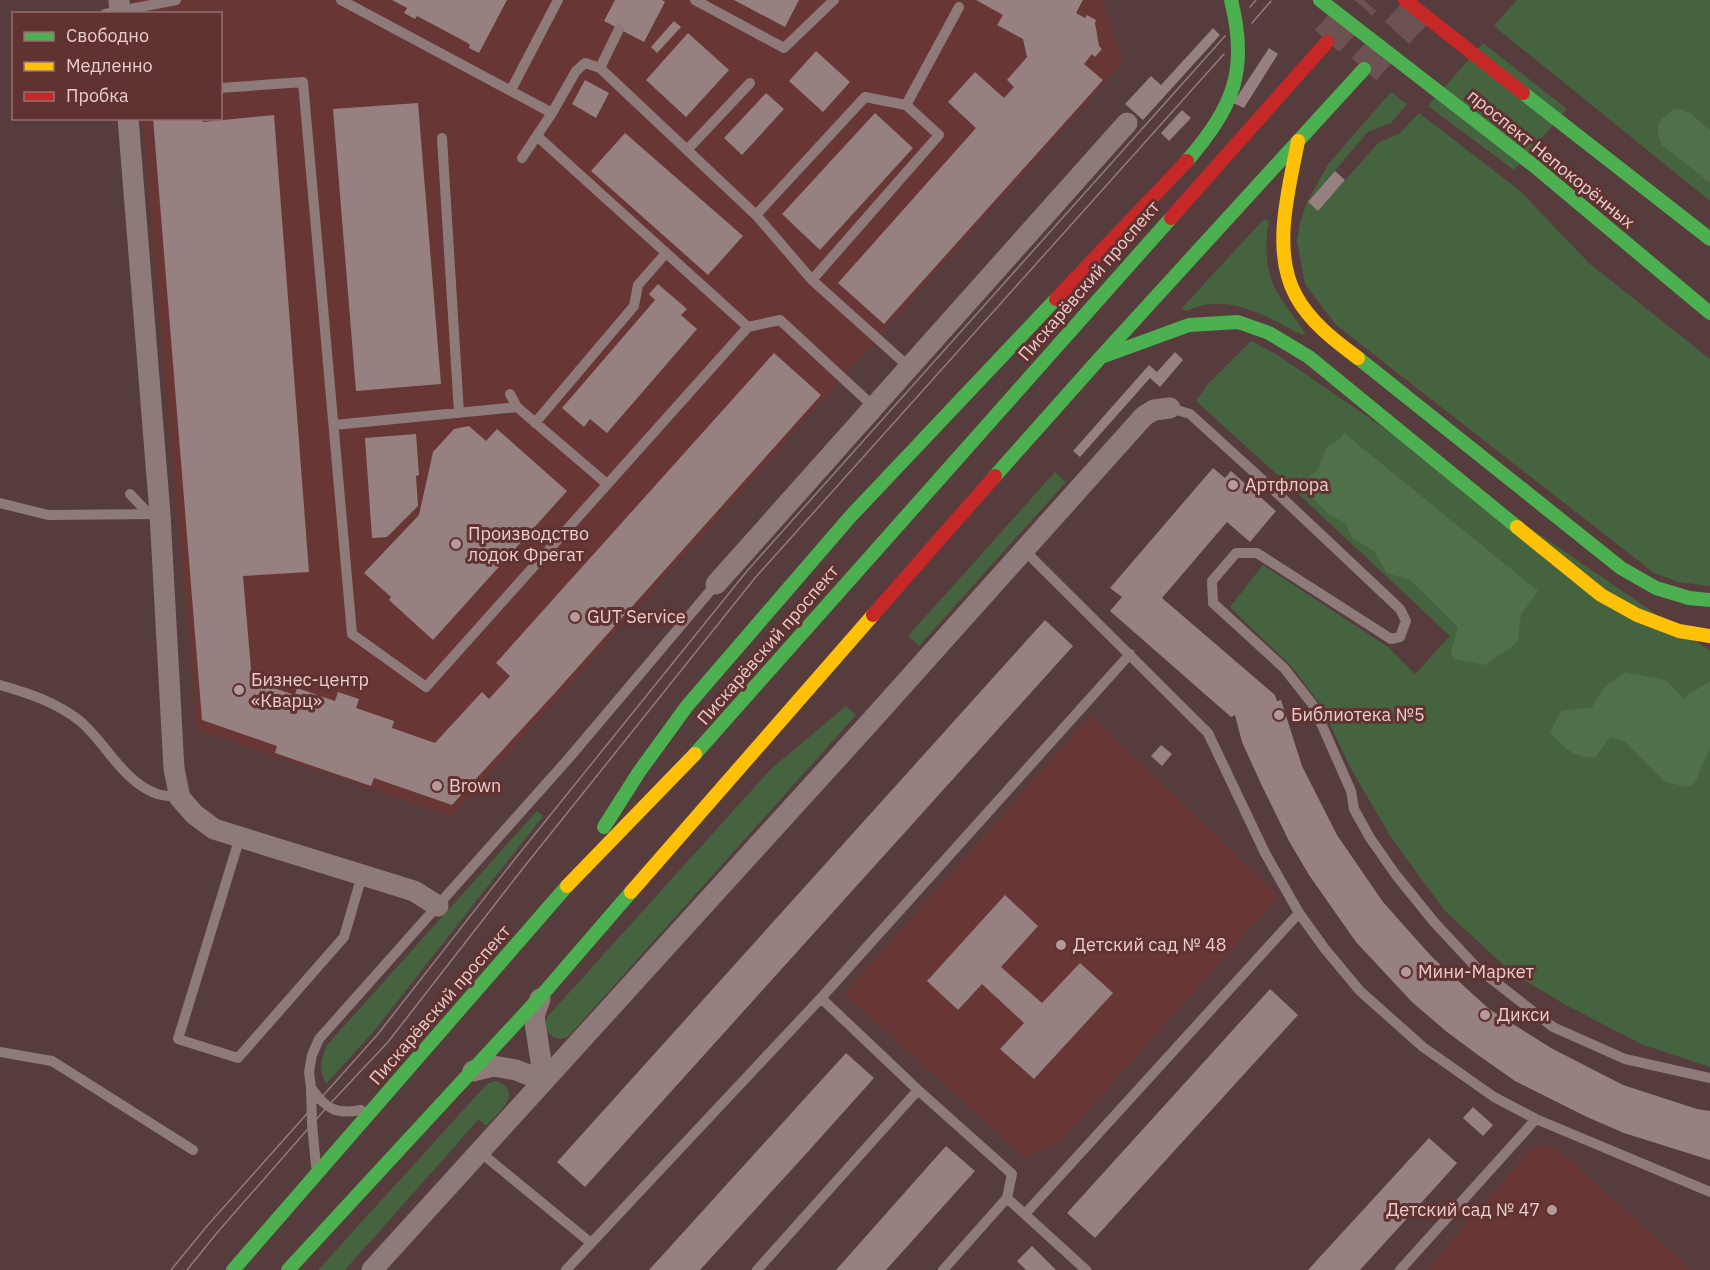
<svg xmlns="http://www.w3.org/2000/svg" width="1710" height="1270" viewBox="0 0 1710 1270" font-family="'IBM Plex Sans',sans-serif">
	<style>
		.built { fill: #673635 }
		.green { fill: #45633f }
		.forest { fill: #4f7049 }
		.building { fill: #978180 }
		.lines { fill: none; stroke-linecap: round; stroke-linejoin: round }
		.primary-tunnel { stroke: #6c5251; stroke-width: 33; stroke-dasharray: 33 16; stroke-linecap: butt }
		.lane { stroke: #8d7a79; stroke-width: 10 }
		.street { stroke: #8d7a79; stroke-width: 21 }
		.fast { stroke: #4caf50; stroke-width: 14 }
		.slow { stroke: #ffc107; stroke-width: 14 }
		.jam { stroke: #c62828; stroke-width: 14 }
		.tram { stroke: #8f7d7c; stroke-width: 1.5 }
		.poi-dot { fill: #b69a99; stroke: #603231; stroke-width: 2 }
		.labels { text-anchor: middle; stroke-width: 6; stroke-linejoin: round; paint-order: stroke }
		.street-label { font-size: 18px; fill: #eacdcb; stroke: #603231 }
		.poi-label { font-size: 18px; fill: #eacdcb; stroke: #603231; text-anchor: start }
	</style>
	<rect width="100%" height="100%" fill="#563c3c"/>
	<path class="built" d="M132,0H1102L1123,62L452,816L197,730L142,119L220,118V14L133,13Z
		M1091,715L1279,896L1058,1144L1025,1157L844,994Z
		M1542,1144L1557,1148L1692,1270H1427L1529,1151Z"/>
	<path class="green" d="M1517,0H1710V201L1494,26Z
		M1483,43L1567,109L1514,170L1428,106Z
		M1391,92L1407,104L1391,123L1368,132L1308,202L1318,211L1378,143L1400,133L1419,113L1519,190L1590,264L1710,359V586L1679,582L1654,573L1336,325L1305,284L1297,241L1300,223L1307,202L1329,163Z
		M1264,219L1269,221C1265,241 1265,267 1274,286C1281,302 1295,317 1305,333L1302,335C1273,320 1239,298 1204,305C1198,306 1192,309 1187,311L1181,309Z
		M1251,341L1276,354L1710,651V1067L1641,1044L1566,1005L1512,973L1444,910L1390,836L1349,765L1322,707L1293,668L1230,607L1263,565L1388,647L1415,674L1450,636L1292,488L1196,401L1207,385Z
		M1055,472L1066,482L919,646L908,636Z
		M846,706L856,715L568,1037C553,1043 542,1032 547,1017L771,769Z
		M537,811L543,816L374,1031L326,1084C319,1070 320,1060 327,1045Z
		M495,1081C526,1091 498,1113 486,1126L479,1119L345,1270H318L487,1084Z"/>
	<path class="forest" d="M1680,109L1690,113L1710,130V183L1662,145L1658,134V123L1672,110Z
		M1344,433L1538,591L1521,615L1518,640L1513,646L1485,665L1453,659L1451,651L1458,628L1453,622L1410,580L1387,573L1374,551L1352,538L1346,523L1331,516L1303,489L1304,481L1317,471L1326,448L1340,439Z
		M1625,672L1666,680L1683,698L1710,681V747L1695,783L1687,787L1665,782L1625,742L1610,737L1596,757C1573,758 1564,748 1550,732L1561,711L1592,707L1605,686Z"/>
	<path class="building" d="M392,0H507L479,53L469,48L470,45L466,42L417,16L415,19L404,13L407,8Z
		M615,0H662L665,2L644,42L604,21Z
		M734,0H799L785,27Z
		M976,0H1083L1076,13L1085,18L1087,15L1096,20L1095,23L1099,46L1102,49L1095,57L1092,54L1084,64L1103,80L884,324L838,283L976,128L948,102L975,72L1004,98L1014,87L1007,80L1027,57L1023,39L997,25L1003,15Z
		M674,21L681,27L657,53L651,47Z
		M1213,28L1220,35L1143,120L1125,104L1151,76L1161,85Z
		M688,33L729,70L686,117L646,80Z
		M1269,48L1278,54L1244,108L1233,103Z
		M816,51L850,82L823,112L789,81Z
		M585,80L609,93L596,118L572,104Z
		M766,93L784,109L742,155L724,138Z
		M418,103L441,384L356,391L333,109Z
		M1182,110L1191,118L1169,141L1161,133Z
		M875,113L913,148L820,250L782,214Z
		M274,115L309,572L243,576L252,681L295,695L297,688L335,701L338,692L359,699L356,708L394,721L392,728L435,743L482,692L489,699L510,676L496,663L774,353L821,395L554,694L452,805L374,778L371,786L275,753L277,746L202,720L153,118H203V122Z
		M625,133L743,236L708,275L591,171Z
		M1335,171L1345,180L1318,211L1308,202Z
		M658,284L687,309L681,315L697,329L607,433L590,419L584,427L562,408L655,300L649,294Z
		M1175,352L1183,360L1160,387L1150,378L1080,457L1073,451L1149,365L1157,372Z
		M469,426L486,441L497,429L567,491L433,640L389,600L391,597L364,573L419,515L433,452L454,429Z
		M416,434L419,475L416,476L418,506L387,537L372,538L365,438Z
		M1213,468L1225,478L1231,471L1276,511L1250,542L1227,522L1162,598L1275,695L1277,701L1281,700L1302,766L1337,835L1383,902L1432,957L1489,1009L1551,1048L1623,1085L1697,1109L1710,1111V1160L1624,1133L1587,1117L1515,1081L1478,1055L1447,1032L1412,1002L1356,942L1309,875L1289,841L1262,786L1242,742L1235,715L1231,717L1110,611L1122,597L1110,588Z
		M1045,620L1073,646L585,1187L557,1162Z
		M1161,745L1172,754L1162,766L1151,756Z
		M1005,895L1038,926L1001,967L1042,1003L1080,963L1113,993L1034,1079L1000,1049L1024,1023L982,984L958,1010L927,981Z
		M1270,989L1298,1015L1095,1238L1067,1213Z
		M846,1053L874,1078L805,1155L700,1270H649Z
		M1473,1107L1493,1125L1483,1136L1463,1118Z
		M1429,1138L1457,1163L1442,1180L1360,1270H1308Z
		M946,1146L975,1171L886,1270H836Z
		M1032,1246L1056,1270H1026L1017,1261Z"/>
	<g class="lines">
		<path class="primary-tunnel" d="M1327,41L1364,0
			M1364,69L1427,0"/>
		<path class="lane" d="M341,0L552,113L576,71L585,63L600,68L756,215L812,280L909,367
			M695,0L784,48L834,0
			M105,14L176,0
			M600,68L619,29
			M220,88L303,82L352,634L426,687L748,327L780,320L874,407
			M511,90L558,0
			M537,136L748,327
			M442,138L459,413
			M687,150L750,83
			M522,158L552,113
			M756,215L865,97L906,105L959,7
			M812,280L939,135L906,105
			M510,394L517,407
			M1170,408L1190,414L1278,494L1400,609L1406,621L1400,637L1391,639L1257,553H1236L1212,581L1213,603L1284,668L1313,705L1351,791L1354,809L1370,838L1396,875L1434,922L1476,967L1553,1027L1625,1059L1710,1078
			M535,423L634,306L638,285L666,253
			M334,425L517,407L607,484
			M130,494L149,514
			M0,503L48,515L160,514
			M1024,550L1208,733L1265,853L1299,913L1325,949L1360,991L1423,1047L1494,1097L1536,1119L1710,1192
			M0,685C28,693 56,702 80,721C106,743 123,782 157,794C164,796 173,796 180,798
			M240,837L178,1039L238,1058L344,937L362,875
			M821,998L918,1090L1012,1174L1007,1198L1086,1270
			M0,1052L52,1061L193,1150
			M312,1089C326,1109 337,1115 361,1110
			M480,1152L591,1243
			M316,1166L312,1124L311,1088L309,1072L312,1055L319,1039L569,758L716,584
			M1025,1214L1299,913
			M566,1270L821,998L1130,654
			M757,1270L918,1090
			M943,1270L1007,1198
			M1400,1270L1536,1119"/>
		<path class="street" d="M119,0L120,14
			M128,118L160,514L174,769L180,798L194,814L214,829L414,891L438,906
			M716,584L1127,123
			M540,999L534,1016L544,1081
			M473,1071L493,1066L516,1070L544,1081
			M372,1270L871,721L1144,416L1154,410L1170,408"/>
		<path class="fast" d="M1320,0L1533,165L1710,313
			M1523,93L1710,239
			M1187,161C1233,107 1249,71 1231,0
			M1104,356L1189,325L1238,322L1269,333L1309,357L1517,527
			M1358,358L1621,568L1656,588L1689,598L1710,600
			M995,476L1100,358L1364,69
			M695,754L1171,218
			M604,827L639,772L687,706L850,517L1056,299
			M233,1270L567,886
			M288,1270L542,995L631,892"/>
		<path class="slow" d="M1298,141C1289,188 1271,251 1296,296C1310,322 1335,341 1358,358
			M1517,527L1601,595L1637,615L1679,631L1710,636
			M567,886L695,754
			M631,892L873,615"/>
		<path class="jam" d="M1405,0L1523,93
			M1171,218L1327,42
			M1056,299L1187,161
			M873,615L995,476"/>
		<path class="tram" d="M1250,7L1256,0
			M1252,23L1271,1
			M171,1270L207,1226L378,1034L514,860L747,571L1225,36
			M187,1270L216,1234L327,1107L388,1042L524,867L755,578L1224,54"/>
	</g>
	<g class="poi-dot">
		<circle cx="1233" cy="485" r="6"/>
		<circle cx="456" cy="544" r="6"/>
		<circle cx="575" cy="617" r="6"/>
		<circle cx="239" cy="690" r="6"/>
		<circle cx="1279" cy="715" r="6"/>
		<circle cx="437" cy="786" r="6"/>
		<circle cx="1061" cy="945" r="6"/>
		<circle cx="1406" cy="972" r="6"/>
		<circle cx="1485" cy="1015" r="6"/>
		<circle cx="1552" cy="1210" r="6"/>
	</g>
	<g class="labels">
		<g class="street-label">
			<text transform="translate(1551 159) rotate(39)" y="6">проспект Непокорённых</text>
			<text transform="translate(1089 281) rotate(-49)" y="6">Пискарёвский проспект</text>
			<text transform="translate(768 645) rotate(-49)" y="6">Пискарёвский проспект</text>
			<text transform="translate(440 1005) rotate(-49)" y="6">Пискарёвский проспект</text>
		</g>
		<g class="poi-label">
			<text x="1245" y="491">Артфлора</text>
			<text x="468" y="540">Производство<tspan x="468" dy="21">лодок Фрегат</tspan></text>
			<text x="587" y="623">GUT Service</text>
			<text x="251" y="686">Бизнес-центр<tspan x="251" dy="21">«Кварц»</tspan></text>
			<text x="1291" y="721">Библиотека №5</text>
			<text x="449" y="792">Brown</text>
			<text x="1073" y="951">Детский сад № 48</text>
			<text x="1418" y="978">Мини-Маркет</text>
			<text x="1497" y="1021">Дикси</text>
			<text x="1540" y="1216" text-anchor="end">Детский сад № 47</text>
		</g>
	</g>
	<rect x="12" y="12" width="210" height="108" fill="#603231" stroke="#97706f" stroke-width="1.5"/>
	<rect x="24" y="32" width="30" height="9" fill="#4caf50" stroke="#97706f" stroke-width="1.5"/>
	<text x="66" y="42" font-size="18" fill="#eacdcb">Свободно</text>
	<rect x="24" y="62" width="30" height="9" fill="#ffc107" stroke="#97706f" stroke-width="1.5"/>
	<text x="66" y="72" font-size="18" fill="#eacdcb">Медленно</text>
	<rect x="24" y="92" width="30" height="9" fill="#c62828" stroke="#97706f" stroke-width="1.5"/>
	<text x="66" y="102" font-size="18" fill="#eacdcb">Пробка</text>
</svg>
